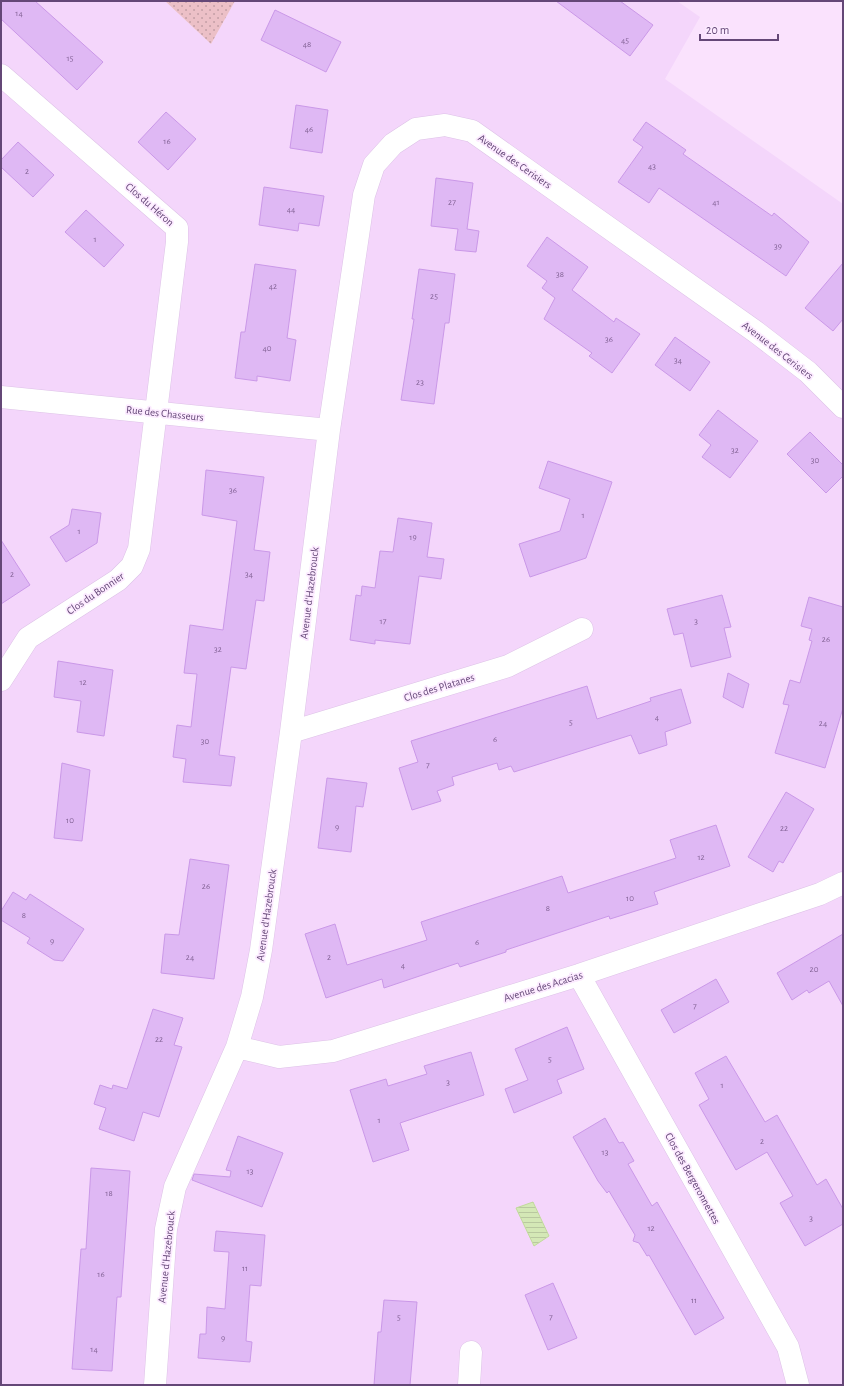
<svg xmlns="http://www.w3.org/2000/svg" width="844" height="1386" viewBox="0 0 844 1386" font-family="'Alegreya Sans',sans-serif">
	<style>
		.residential { fill: #f4d6fb }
		.grass { fill: url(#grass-dots) }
		.water { fill: url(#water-rules); stroke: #c1da9b }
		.building { fill: #dfb8f4; stroke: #ca98e8 }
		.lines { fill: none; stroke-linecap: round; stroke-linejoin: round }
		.street-casing { stroke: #ddc2e7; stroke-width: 23 }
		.street { stroke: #fff; stroke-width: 22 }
		.labels { text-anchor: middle; stroke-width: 3.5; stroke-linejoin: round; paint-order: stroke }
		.number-label { font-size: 9px; fill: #836396 }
		.street-label { font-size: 11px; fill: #644777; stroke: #fceaff }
	</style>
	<defs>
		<pattern id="grass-dots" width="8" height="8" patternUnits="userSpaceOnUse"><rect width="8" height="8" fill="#ecc0c7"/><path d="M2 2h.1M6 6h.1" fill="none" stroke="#c39ea6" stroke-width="1.8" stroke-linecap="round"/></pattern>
		<pattern id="water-rules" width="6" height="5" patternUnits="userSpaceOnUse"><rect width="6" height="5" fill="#d4e8b6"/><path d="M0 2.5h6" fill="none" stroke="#b9c8a0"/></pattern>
	</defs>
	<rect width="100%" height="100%" fill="#fae2fd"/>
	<path class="residential" d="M1,1H165L211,44L235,1H677L700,17L665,79L843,204V1385H1Z"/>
	<path class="grass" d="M165,1H235L211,44Z"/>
	<path class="water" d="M533,1202L549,1236L534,1246L516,1208Z"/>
	<path class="building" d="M1,1H35L103,62L77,90L1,19Z
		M556,1H620L653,25L630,56Z
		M275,10L341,42L326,72L261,40Z
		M296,105L328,110L322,153L290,148Z
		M166,112L196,139L168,170L138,142Z
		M646,122L686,150L683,154L772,216L774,213L809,242L786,276L659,188L649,203L618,182L643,147L633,140Z
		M18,142L54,175L33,197L1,167V160Z
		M436,178L473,183L467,229L479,231L476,252L455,250L458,229L431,226Z
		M264,187L324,196L319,226L299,223L298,231L259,225Z
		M86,210L124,245L104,267L65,232Z
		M547,237L588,267L572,290L614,322L616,318L640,334L612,373L589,356L592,353L544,319L555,298L542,288L547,281L527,266Z
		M843,263V319L833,331L805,308Z
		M255,264L296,270L287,338L296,340L290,381L257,376V381L235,378L241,332H245Z
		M419,269L455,274L449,323H445L434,404L401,400L414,319H412Z
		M675,337L710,362L690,391L655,365Z
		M718,410L758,441L730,478L702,457L711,445L699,435Z
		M810,432L843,465V476L826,493L787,454Z
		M548,461L612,482L586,558L530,577L519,544L560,531L570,499L539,488Z
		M206,470L264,477L254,550L270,552L264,601L256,600L246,669L231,667L219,755L235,757L231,786L183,782L186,759L173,757L177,725L191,727L197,674L184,673L190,625L223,630L237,521L202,515Z
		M72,509L101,513L97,543L66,562L50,537L69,525Z
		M398,518L432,523L427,557L444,559L441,579L419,576L410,644L375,640V644L350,640L356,595L361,596L362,586L375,588L380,551L393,552Z
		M1,540L30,585L1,604Z
		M722,595L731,627L724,628L731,657L691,667L683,633L674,635L667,609Z
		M809,597L843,607V708L825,768L775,753L789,705L783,704L790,680L800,683L812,641L809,640L812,629L801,626Z
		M58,661L113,670L104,736L77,732L81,701L54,697Z
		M728,673L749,684L743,708L723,697Z
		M587,686L597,719L651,701L650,698L681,689L691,723L665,732L667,745L639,754L631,735L514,772L511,766L499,770L497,763L452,777L454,785L437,791L441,801L412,810L399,768L418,762L411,741Z
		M62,763L90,770L82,841L54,838Z
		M327,778L367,783L363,807L356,806L351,852L318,848Z
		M786,792L814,809L783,863L779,861L773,872L748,857Z
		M716,825L730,866L654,892L658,904L610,919L609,916L506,950V952L460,967L458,963L384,988L382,979L326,998L305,934L335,924L347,965L427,940L421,922L562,876L568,893L676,858L670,840Z
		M190,859L229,865L214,979L161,973L165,934L179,935Z
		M13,892L26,900L30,894L84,929L63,961L54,960L27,943L30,938L1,920V911Z
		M843,934V1006L829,981L809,993L807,990L792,1000L777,973Z
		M716,979L729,1002L674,1033L661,1010Z
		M153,1009L183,1018L174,1045L182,1047L159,1117L143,1112L134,1141L99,1129L106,1108L94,1104L100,1085L112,1089L113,1085L127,1089Z
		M567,1027L584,1069L557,1080L562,1093L514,1113L505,1089L528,1080L515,1049Z
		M471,1052L484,1095L400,1123L409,1150L373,1162L350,1090L386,1079L388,1086L427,1074L424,1066Z
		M726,1056L765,1122L777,1115L817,1185L826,1179L843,1209V1224L805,1246L780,1203L793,1196L767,1152L736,1170L699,1105L709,1099L695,1073Z
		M605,1118L619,1143L623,1142L634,1161L628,1164L652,1206L657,1202L724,1318L695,1335L649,1255L647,1256L639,1243L633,1241L635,1235L609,1191L607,1193L598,1181L573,1137Z
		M238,1136L283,1153L262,1207L192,1180L194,1174L230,1177L231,1171L226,1170Z
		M91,1168L130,1171L121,1297H117L112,1371L72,1369L81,1249H86Z
		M216,1231L265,1235L261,1286L250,1285L246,1341L252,1342L250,1362L198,1358L200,1334H206L207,1307L225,1309L229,1252L214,1251Z
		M553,1283L577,1338L548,1350L525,1295Z
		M384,1300L417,1302L410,1385H374L378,1332H381Z"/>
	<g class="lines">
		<defs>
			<path id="street" d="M1,75L177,228V242L139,549L132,566L118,580L28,638L1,680
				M1,397L329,430
				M291,732L508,666L582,629
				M579,975L788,1347L798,1385
				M237,1047L279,1057L333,1051L579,975L820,894L843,883
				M155,1385L166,1229L175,1187L237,1047L252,997L261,950L291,732L329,430L364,195L374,165L393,144L416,129L445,125L472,131L756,332L808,372L843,407
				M469,1385L471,1352"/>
		</defs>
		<use href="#street" class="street-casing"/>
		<use href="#street" class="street"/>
	</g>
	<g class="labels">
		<g class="number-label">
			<text x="19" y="16">14</text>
			<text x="625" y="43">45</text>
			<text x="307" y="47">48</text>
			<text x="70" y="61">15</text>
			<text x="309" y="132">46</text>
			<text x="167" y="144">16</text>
			<text x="652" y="169">43</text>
			<text x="27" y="174">2</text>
			<text x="452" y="205">27</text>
			<text x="716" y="205">41</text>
			<text x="291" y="212">44</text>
			<text x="95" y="242">1</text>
			<text x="778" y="249">39</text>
			<text x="560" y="277">38</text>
			<text x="273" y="289">42</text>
			<text x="434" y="299">25</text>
			<text x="609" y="342">36</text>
			<text x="267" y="351">40</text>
			<text x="678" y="363">34</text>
			<text x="420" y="385">23</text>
			<text x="735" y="453">32</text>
			<text x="815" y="463">30</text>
			<text x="233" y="493">36</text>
			<text x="583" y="518">1</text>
			<text x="79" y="534">1</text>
			<text x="413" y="540">19</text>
			<text x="12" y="577">2</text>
			<text x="249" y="577">34</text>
			<text x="383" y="624">17</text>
			<text x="696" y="624">3</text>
			<text x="826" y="642">26</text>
			<text x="218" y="652">32</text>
			<text x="83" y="685">12</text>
			<text x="657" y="720">4</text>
			<text x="571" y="725">5</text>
			<text x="823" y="726">24</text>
			<text x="495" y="742">6</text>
			<text x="205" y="744">30</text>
			<text x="428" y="768">7</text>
			<text x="70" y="823">10</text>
			<text x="337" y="830">9</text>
			<text x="784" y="831">22</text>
			<text x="701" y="860">12</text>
			<text x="206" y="889">26</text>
			<text x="630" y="901">10</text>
			<text x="548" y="911">8</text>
			<text x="24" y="918">8</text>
			<text x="52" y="944">9</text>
			<text x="477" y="945">6</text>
			<text x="190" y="960">24</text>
			<text x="329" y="960">2</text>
			<text x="403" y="968">4</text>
			<text x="814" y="972">20</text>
			<text x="695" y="1009">7</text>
			<text x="159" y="1042">22</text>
			<text x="550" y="1062">5</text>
			<text x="448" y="1085">3</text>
			<text x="722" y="1088">1</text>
			<text x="379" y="1123">1</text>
			<text x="762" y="1144">2</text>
			<text x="605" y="1155">13</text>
			<text x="250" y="1174">13</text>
			<text x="109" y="1196">18</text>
			<text x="811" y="1221">3</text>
			<text x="651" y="1231">12</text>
			<text x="245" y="1271">11</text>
			<text x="101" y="1277">16</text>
			<text x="694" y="1303">11</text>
			<text x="399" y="1320">5</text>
			<text x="551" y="1320">7</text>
			<text x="223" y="1341">9</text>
			<text x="94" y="1352">14</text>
		</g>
		<g class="street-label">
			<text transform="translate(515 161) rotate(35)" y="4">Avenue des Cerisiers</text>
			<text transform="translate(150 204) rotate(41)" y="4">Clos du Héron</text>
			<text transform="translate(778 350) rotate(38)" y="4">Avenue des Cerisiers</text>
			<text transform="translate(165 413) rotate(6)" y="4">Rue des Chasseurs</text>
			<text transform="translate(95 593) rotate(-34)" y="4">Clos du Bonnier</text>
			<text transform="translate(309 593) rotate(-83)" y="4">Avenue d'Hazebrouck</text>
			<text transform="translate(439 687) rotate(-17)" y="4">Clos des Platanes</text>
			<text transform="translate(266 915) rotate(-82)" y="4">Avenue d'Hazebrouck</text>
			<text transform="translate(543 986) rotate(-17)" y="4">Avenue des Acacias</text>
			<text transform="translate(693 1178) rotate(61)" y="4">Clos des Bergeronnettes</text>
			<text transform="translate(166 1257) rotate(-84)" y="4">Avenue d'Hazebrouck</text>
		</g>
	</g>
	<rect width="844" height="1386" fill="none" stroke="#644777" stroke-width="4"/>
	<path d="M700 34v6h78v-6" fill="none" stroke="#644777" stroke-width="2"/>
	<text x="706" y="34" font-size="12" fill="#644777" stroke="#fceaff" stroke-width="3" paint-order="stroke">20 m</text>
</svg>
